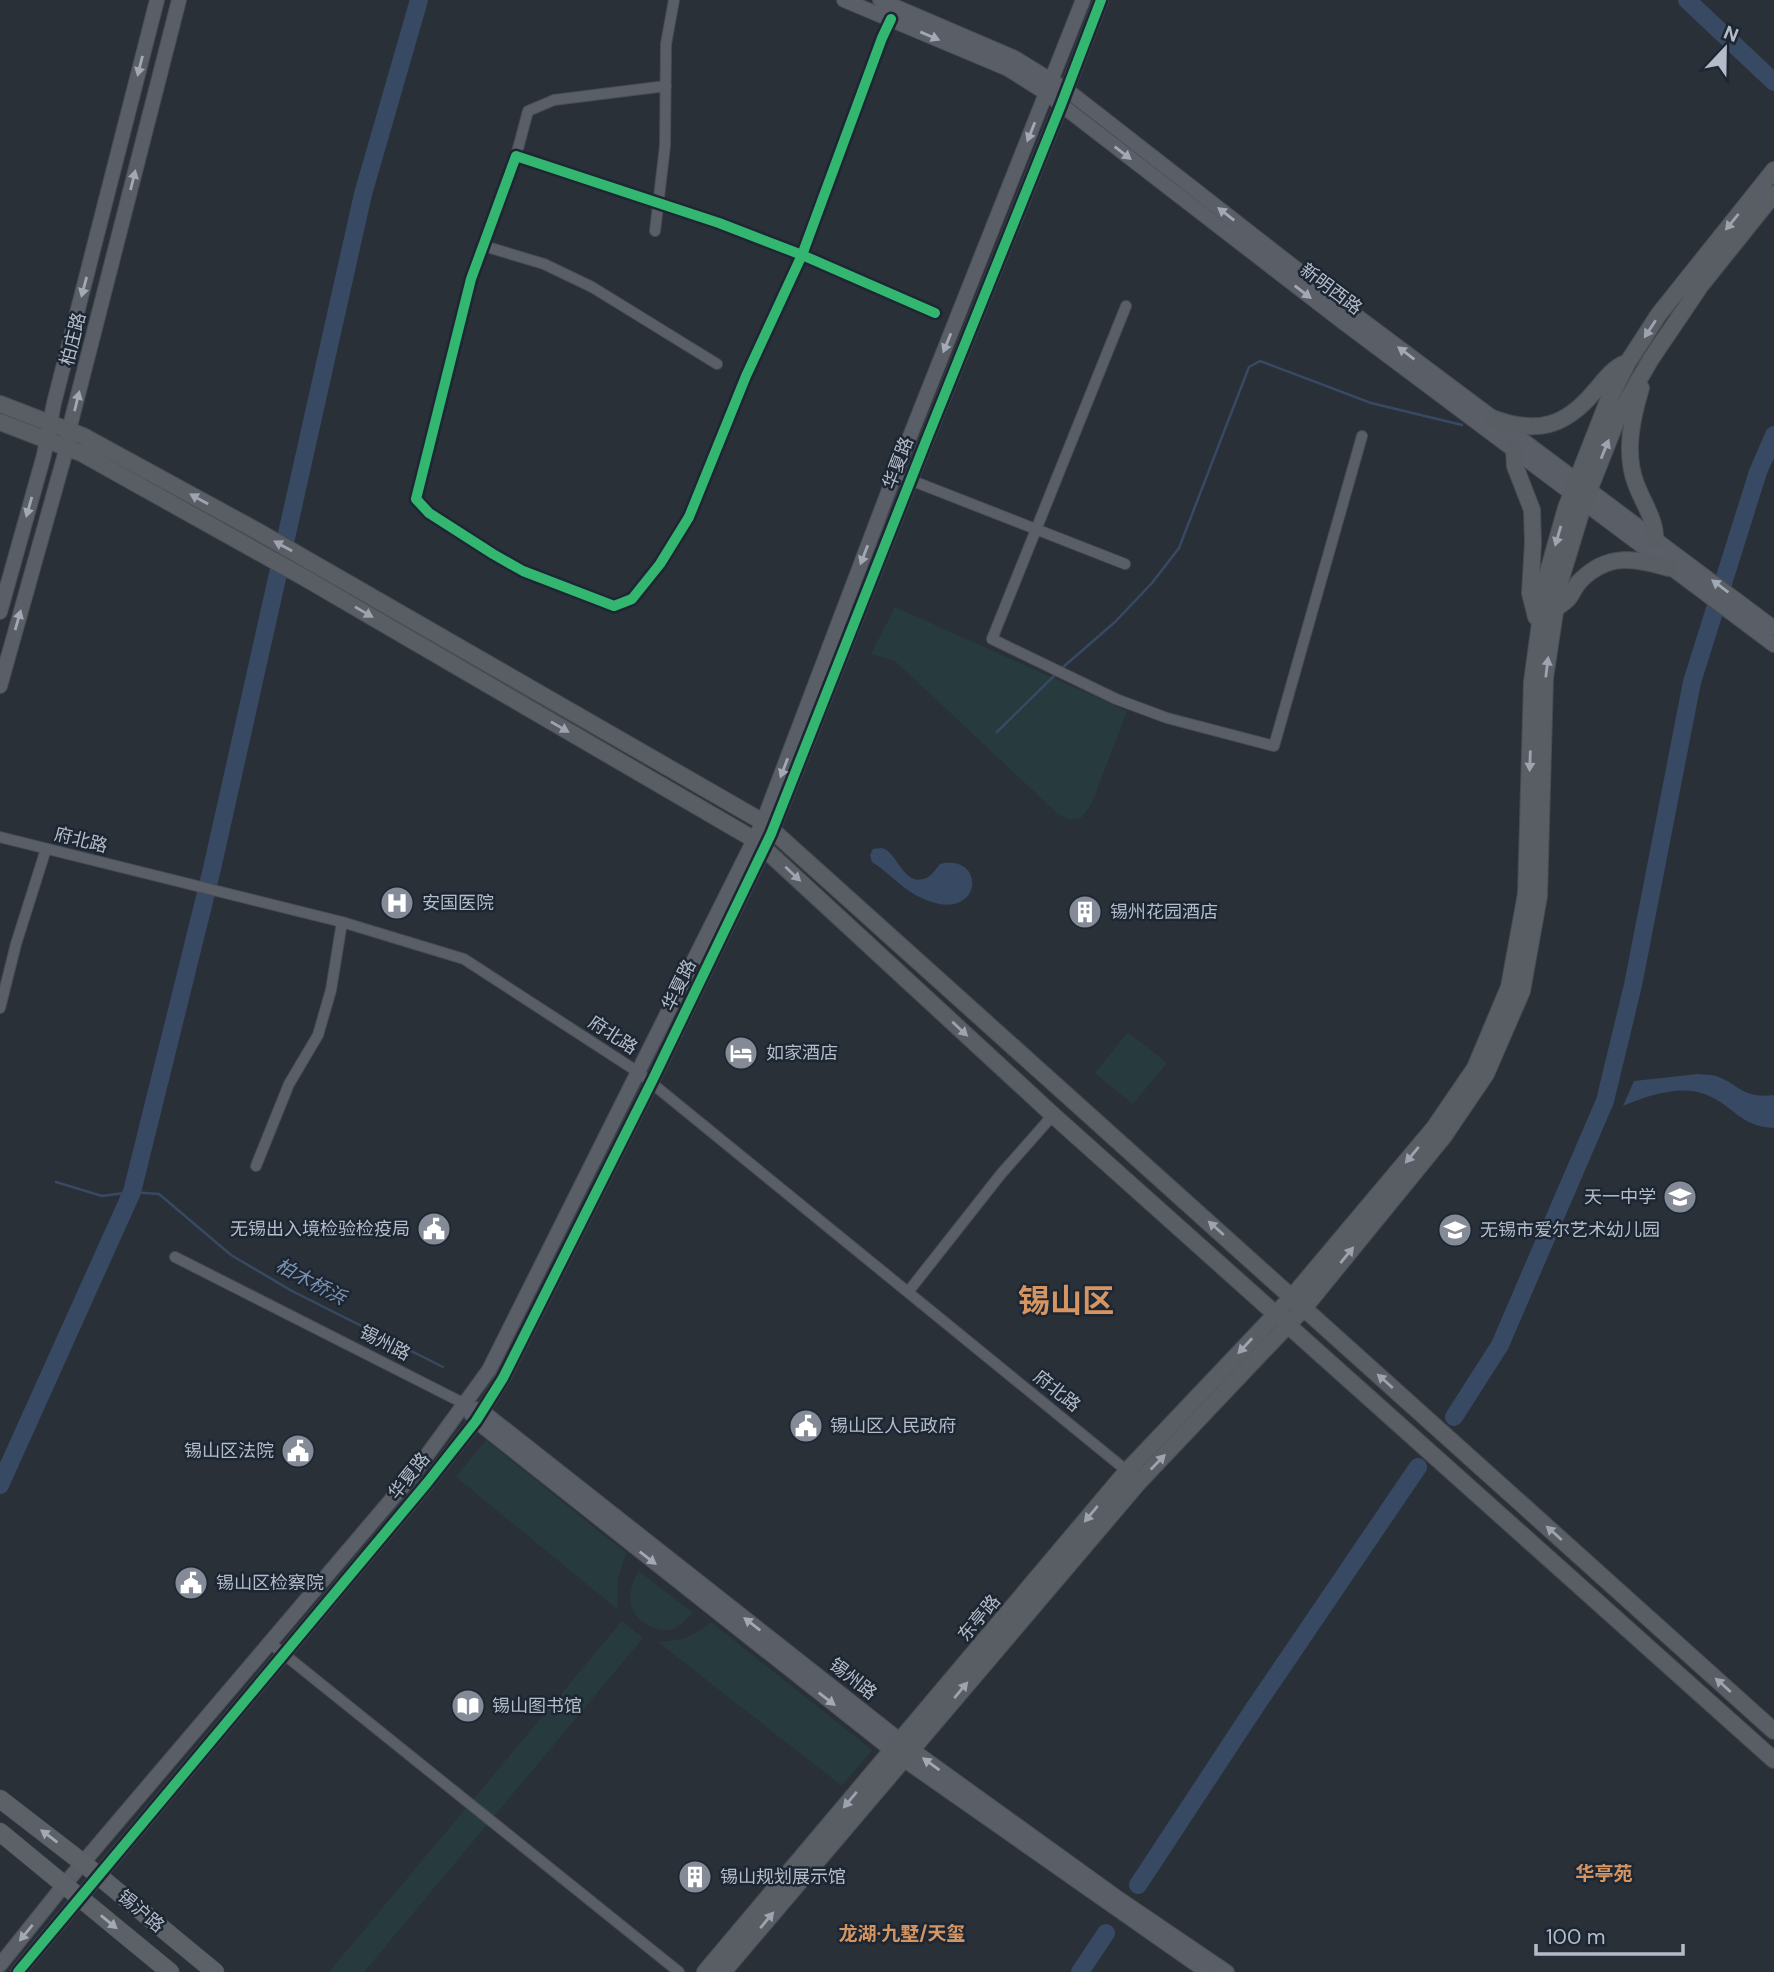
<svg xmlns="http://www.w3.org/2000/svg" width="1774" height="1972" viewBox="0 0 1774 1972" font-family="'DM Sans','Noto Sans SC',sans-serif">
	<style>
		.green { fill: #273a3e }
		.water { fill: #384963 }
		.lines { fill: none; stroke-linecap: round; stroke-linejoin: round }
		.stream { stroke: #384963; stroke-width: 2.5 }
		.river { stroke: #384963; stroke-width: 18 }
		.minor-casing { stroke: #484c53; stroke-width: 12 }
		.tertiary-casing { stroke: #484c53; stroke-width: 16 }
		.secondary-casing { stroke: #484c53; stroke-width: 18 }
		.primary-casing { stroke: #484c55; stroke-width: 19 }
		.minor { stroke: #5a5e66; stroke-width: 10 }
		.tertiary { stroke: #5a5e66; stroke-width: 14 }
		.secondary { stroke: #595d64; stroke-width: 16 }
		.primary { stroke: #5c6168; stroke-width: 18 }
		.cycleway-casing { stroke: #1d2633; stroke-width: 15 }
		.cycleway { stroke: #33b770; stroke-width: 10 }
		.oneway { fill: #a2a9b5 }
		.oneway2 { fill: #9da4b0 }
		.oneway3 { fill: #a2aab6 }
		.labels { text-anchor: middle; stroke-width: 5; stroke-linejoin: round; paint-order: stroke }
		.street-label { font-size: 18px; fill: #b4bcc9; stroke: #1d2633 }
		.poi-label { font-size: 18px; fill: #b4bcc9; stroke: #1d2633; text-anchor: start }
		.water-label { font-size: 19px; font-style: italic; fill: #7c92b1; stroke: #1d2633 }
		.neighbourhood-label { font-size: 19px; font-weight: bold; fill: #d59563; stroke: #1d2633 }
		.town-label { font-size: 32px; font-weight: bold; fill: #d59563; stroke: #1d2633 }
	</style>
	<rect width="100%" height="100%" fill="#2a3038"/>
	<path class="green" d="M895,607L1127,711L1092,803L1081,818L1069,819L1059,815L895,661L871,654Z
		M1128,1032L1167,1063L1133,1104L1095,1073Z
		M486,1440L626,1553L618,1578L617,1609L456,1477Z
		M639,1571L693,1613C686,1619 679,1627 671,1630C664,1631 655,1629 649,1626C626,1615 626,1590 639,1571Z
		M622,1621L643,1638L364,1972H329Z
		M711,1622L872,1750L842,1786L658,1642C680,1641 694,1637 711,1622Z"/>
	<path class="water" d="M882,848C898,852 904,890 928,877C932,875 937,868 940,864C987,853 983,923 926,900C905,892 891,874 872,862L870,855L873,849Z
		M1698,1074C1704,1075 1710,1074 1716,1076C1740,1084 1741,1099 1774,1095V1128C1739,1126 1734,1106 1707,1095C1681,1084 1647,1096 1623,1106L1634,1081Z"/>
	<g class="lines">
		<path class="stream" d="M1062,668L1115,622L1152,583L1179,548L1249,367L1260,361L1371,403L1462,425
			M997,732L1057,673
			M56,1182L102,1196L132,1192L159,1194L231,1255L292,1291L443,1367"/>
		<path class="river" d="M1687,0L1774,82
			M1454,1417L1500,1345L1605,1101L1633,985L1692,682L1758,472L1774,435
			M0,1485L132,1192L211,873L363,194L419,0
			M1138,1885L1255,1707L1418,1467
			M1080,1972L1106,1933"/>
		<defs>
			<path id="minor" d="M891,19L882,38L802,255L746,376L689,517L660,564L632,599L614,606L523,571L493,554L429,513L416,499L471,279L516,156L719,223L802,255L935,313
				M516,156L528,111L554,100L666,86
				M655,231L665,146L666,44L674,0
				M484,246L544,264L592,287L717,364
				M1126,306L992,639L1116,699L1167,718L1274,746L1362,436
				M895,474L1125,564
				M0,837L342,922L464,959L638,1072L1132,1475
				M0,1008L16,944L46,849
				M256,1166L289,1084L318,1035L331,990L342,922
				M175,1257L465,1404
				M908,1292L1001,1174L1053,1115
				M270,1643L679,1972"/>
			<path id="tertiary" d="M844,0L1008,69L1046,93L1344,323L1774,645
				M880,0L1015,58L1067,90L1353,313L1774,628
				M0,612L44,455L54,403L157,0
				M0,686L67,447L69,430L179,0
				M476,1409L482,1411L911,1749L1115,1896L1227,1972
				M471,1414L476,1421L903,1759L1207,1972
				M0,1965L64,1885L414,1473L489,1370L763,822L895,474L1083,0
				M18,1972L427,1483L476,1421L503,1378L653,1079L771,834L928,436L1061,105L1101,0"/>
			<path id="secondary" d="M1641,388C1632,418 1624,453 1636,484C1643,503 1656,520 1655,540
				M0,404L83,436L259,532L763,822L1774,1731
				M1492,418C1535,434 1564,428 1594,392C1604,381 1612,368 1626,363
				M0,422L81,453L305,578L755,840L1053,1115L1774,1760
				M1514,449L1515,466L1532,510L1533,543L1530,593L1536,617
				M1555,609C1559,606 1565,602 1568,599C1573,593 1575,585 1581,580C1608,553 1635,558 1669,568
				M705,1972L1127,1471L1292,1297L1434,1128L1475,1068L1509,987L1526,894L1532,682L1546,579L1566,508L1608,401L1628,362L1659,314L1774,170
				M723,1972L1139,1482L1304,1308L1444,1136L1486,1074L1522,991L1539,896L1545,678L1559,585L1584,503L1620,412L1651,359L1701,285L1774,194"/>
			<path id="primary" d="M0,1799L83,1863L215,1972
				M0,1832L170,1972"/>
		</defs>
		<use href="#minor" class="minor-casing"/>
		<use href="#tertiary" class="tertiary-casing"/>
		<use href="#secondary" class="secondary-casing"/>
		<use href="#primary" class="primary-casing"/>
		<use href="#minor" class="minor"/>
		<use href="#tertiary" class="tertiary"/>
		<use href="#secondary" class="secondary"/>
		<use href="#primary" class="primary"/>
		<defs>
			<path id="cycleway" d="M891,19L882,38L802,255L746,376L689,517L660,564L632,599L614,606L523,571L493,554L429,513L416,499L471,279L516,156L719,223L802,255L935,313
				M18,1972L427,1483L476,1421L503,1378L653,1079L771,834L928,436L1061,105L1101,0"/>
		</defs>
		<use href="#cycleway" class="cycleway-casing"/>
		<use href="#cycleway" class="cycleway"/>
	</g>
	<defs><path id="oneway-solid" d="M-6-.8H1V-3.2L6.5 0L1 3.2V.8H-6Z" transform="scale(1.75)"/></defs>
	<g class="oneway">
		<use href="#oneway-solid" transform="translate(930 36) rotate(23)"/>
		<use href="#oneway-solid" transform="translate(140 66) rotate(104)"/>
		<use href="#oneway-solid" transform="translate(1031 132) rotate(112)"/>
		<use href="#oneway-solid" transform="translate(1123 153) rotate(38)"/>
		<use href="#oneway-solid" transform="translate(133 180) rotate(-76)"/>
		<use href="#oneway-solid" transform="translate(1226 214) rotate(-142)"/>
		<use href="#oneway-solid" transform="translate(84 287) rotate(105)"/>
		<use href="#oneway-solid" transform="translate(1303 292) rotate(38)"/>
		<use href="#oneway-solid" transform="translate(947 343) rotate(112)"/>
		<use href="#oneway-solid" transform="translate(1406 353) rotate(-143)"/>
		<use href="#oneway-solid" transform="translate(77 401) rotate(-76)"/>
		<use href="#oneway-solid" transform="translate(29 507) rotate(106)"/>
		<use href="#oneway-solid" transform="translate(864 555) rotate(111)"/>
		<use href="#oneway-solid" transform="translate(1720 586) rotate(-143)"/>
		<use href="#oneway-solid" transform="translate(18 620) rotate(-74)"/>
		<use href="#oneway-solid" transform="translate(784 768) rotate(111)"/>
		<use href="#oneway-solid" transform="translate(648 1558) rotate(38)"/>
		<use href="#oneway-solid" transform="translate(752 1624) rotate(-142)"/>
		<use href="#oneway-solid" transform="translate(827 1699) rotate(38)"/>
		<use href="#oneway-solid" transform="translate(931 1764) rotate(-144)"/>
		<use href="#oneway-solid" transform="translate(26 1933) rotate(129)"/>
	</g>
	<g class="oneway2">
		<use href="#oneway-solid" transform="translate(1732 222) rotate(129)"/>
		<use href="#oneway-solid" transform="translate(1650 329) rotate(123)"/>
		<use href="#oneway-solid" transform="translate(1605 449) rotate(-68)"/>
		<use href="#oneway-solid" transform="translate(199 499) rotate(-151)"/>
		<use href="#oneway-solid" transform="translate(1558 536) rotate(106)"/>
		<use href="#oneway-solid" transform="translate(283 546) rotate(-151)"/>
		<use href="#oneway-solid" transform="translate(364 612) rotate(30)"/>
		<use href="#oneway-solid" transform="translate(1547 667) rotate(-83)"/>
		<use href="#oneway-solid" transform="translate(560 727) rotate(30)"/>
		<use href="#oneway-solid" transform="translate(1530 761) rotate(92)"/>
		<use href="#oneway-solid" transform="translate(793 874) rotate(43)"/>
		<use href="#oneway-solid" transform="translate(960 1029) rotate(43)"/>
		<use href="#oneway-solid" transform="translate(1412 1155) rotate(130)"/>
		<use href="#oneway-solid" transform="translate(1216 1228) rotate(-138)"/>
		<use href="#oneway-solid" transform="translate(1347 1255) rotate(-51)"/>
		<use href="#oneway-solid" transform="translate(1245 1346) rotate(133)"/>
		<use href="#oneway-solid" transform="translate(1385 1381) rotate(-138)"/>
		<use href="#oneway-solid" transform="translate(1158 1462) rotate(-46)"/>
		<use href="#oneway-solid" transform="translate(1091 1514) rotate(130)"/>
		<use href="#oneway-solid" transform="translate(1554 1533) rotate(-138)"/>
		<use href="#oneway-solid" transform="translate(1723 1685) rotate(-138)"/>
		<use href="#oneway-solid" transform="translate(961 1690) rotate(-50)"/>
		<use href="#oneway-solid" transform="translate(850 1800) rotate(130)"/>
		<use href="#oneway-solid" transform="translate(767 1920) rotate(-50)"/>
	</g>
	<g class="oneway3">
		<use href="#oneway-solid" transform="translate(49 1836) rotate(-143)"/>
		<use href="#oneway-solid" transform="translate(109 1922) rotate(39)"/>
	</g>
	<defs>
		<symbol id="hospital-disc" viewBox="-11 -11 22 22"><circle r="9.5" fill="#848b96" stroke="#1d2633"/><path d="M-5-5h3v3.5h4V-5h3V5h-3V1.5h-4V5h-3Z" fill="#fff"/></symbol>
		<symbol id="building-disc" viewBox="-11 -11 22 22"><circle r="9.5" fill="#848b96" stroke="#1d2633"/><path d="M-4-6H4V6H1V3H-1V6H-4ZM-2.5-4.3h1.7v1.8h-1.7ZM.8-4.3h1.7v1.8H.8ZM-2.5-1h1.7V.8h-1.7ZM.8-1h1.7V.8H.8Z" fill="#fff"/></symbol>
		<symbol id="hotel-disc" viewBox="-11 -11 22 22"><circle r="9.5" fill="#848b96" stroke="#1d2633"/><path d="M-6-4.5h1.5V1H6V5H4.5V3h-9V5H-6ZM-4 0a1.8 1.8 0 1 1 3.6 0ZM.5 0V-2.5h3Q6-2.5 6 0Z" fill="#fff"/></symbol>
		<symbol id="school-disc" viewBox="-11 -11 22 22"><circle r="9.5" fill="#848b96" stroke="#1d2633"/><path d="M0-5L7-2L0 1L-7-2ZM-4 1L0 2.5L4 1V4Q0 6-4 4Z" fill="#fff"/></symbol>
		<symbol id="civic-disc" viewBox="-11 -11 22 22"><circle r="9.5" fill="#848b96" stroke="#1d2633"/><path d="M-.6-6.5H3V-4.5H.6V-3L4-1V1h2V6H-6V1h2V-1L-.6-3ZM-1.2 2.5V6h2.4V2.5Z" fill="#fff"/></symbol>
		<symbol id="library-disc" viewBox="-11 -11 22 22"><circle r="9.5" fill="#848b96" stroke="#1d2633"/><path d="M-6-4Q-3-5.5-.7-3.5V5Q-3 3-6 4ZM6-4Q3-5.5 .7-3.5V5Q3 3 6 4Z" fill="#fff"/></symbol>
	</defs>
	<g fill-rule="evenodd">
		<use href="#hospital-disc" x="378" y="884" width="38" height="38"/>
		<use href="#building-disc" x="1066" y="893" width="38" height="38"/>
		<use href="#hotel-disc" x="722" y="1034" width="38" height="38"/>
		<use href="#school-disc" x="1661" y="1178" width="38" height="38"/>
		<use href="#civic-disc" x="415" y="1210" width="38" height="38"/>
		<use href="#school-disc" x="1436" y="1211" width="38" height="38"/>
		<use href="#civic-disc" x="787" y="1407" width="38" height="38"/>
		<use href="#civic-disc" x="279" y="1432" width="38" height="38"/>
		<use href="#civic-disc" x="172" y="1564" width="38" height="38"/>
		<use href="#library-disc" x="449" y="1687" width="38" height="38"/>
		<use href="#building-disc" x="676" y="1858" width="38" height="38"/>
	</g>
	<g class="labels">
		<g class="street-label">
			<text transform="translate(1331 289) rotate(37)" y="6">新明西路</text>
			<text transform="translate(73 339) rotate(-76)" y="6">柏庄路</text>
			<text transform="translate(898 463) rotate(-69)" y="6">华夏路</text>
			<text transform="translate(81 840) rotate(14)" y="6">府北路</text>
			<text transform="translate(679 985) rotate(-64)" y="6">华夏路</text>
			<text transform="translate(613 1035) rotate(33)" y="6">府北路</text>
			<text transform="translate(385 1343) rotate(27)" y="6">锡州路</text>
			<text transform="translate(1057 1391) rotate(39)" y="6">府北路</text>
			<text transform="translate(409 1476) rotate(-51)" y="6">华夏路</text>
			<text transform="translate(979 1618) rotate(-50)" y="6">东亭路</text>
			<text transform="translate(853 1679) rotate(38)" y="6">锡州路</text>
			<text transform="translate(141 1911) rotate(40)" y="6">锡沪路</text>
		</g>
		<g class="poi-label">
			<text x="422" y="909">安国医院</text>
			<text x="1110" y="918">锡州花园酒店</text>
			<text x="766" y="1059">如家酒店</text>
			<text x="1656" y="1203" text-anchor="end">天一中学</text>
			<text x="410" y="1235" text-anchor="end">无锡出入境检验检疫局</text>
			<text x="1480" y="1236">无锡市爱尔艺术幼儿园</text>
			<text x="830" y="1432">锡山区人民政府</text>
			<text x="274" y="1457" text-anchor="end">锡山区法院</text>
			<text x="216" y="1589">锡山区检察院</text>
			<text x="492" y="1712">锡山图书馆</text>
			<text x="720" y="1883">锡山规划展示馆</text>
		</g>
		<g class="water-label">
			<text transform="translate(311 1281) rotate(28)" y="7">柏木桥浜</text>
		</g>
		<g class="neighbourhood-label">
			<text x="1604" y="1880">华亭苑</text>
			<text x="902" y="1940">龙湖·九墅/天玺</text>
		</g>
		<g class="town-label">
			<text x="1066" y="1312">锡山区</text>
		</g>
	</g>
	<g transform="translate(1725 49) rotate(22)" stroke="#1d2633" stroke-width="5" paint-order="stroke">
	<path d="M0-5L12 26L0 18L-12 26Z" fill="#b4bcc9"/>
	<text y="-10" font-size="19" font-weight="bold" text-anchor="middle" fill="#b4bcc9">N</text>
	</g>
	<path d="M1536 1944v10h147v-10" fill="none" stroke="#b4bcc9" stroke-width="3.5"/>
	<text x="1546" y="1944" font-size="21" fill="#b4bcc9" stroke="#1d2633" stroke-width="5" paint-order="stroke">100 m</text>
</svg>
